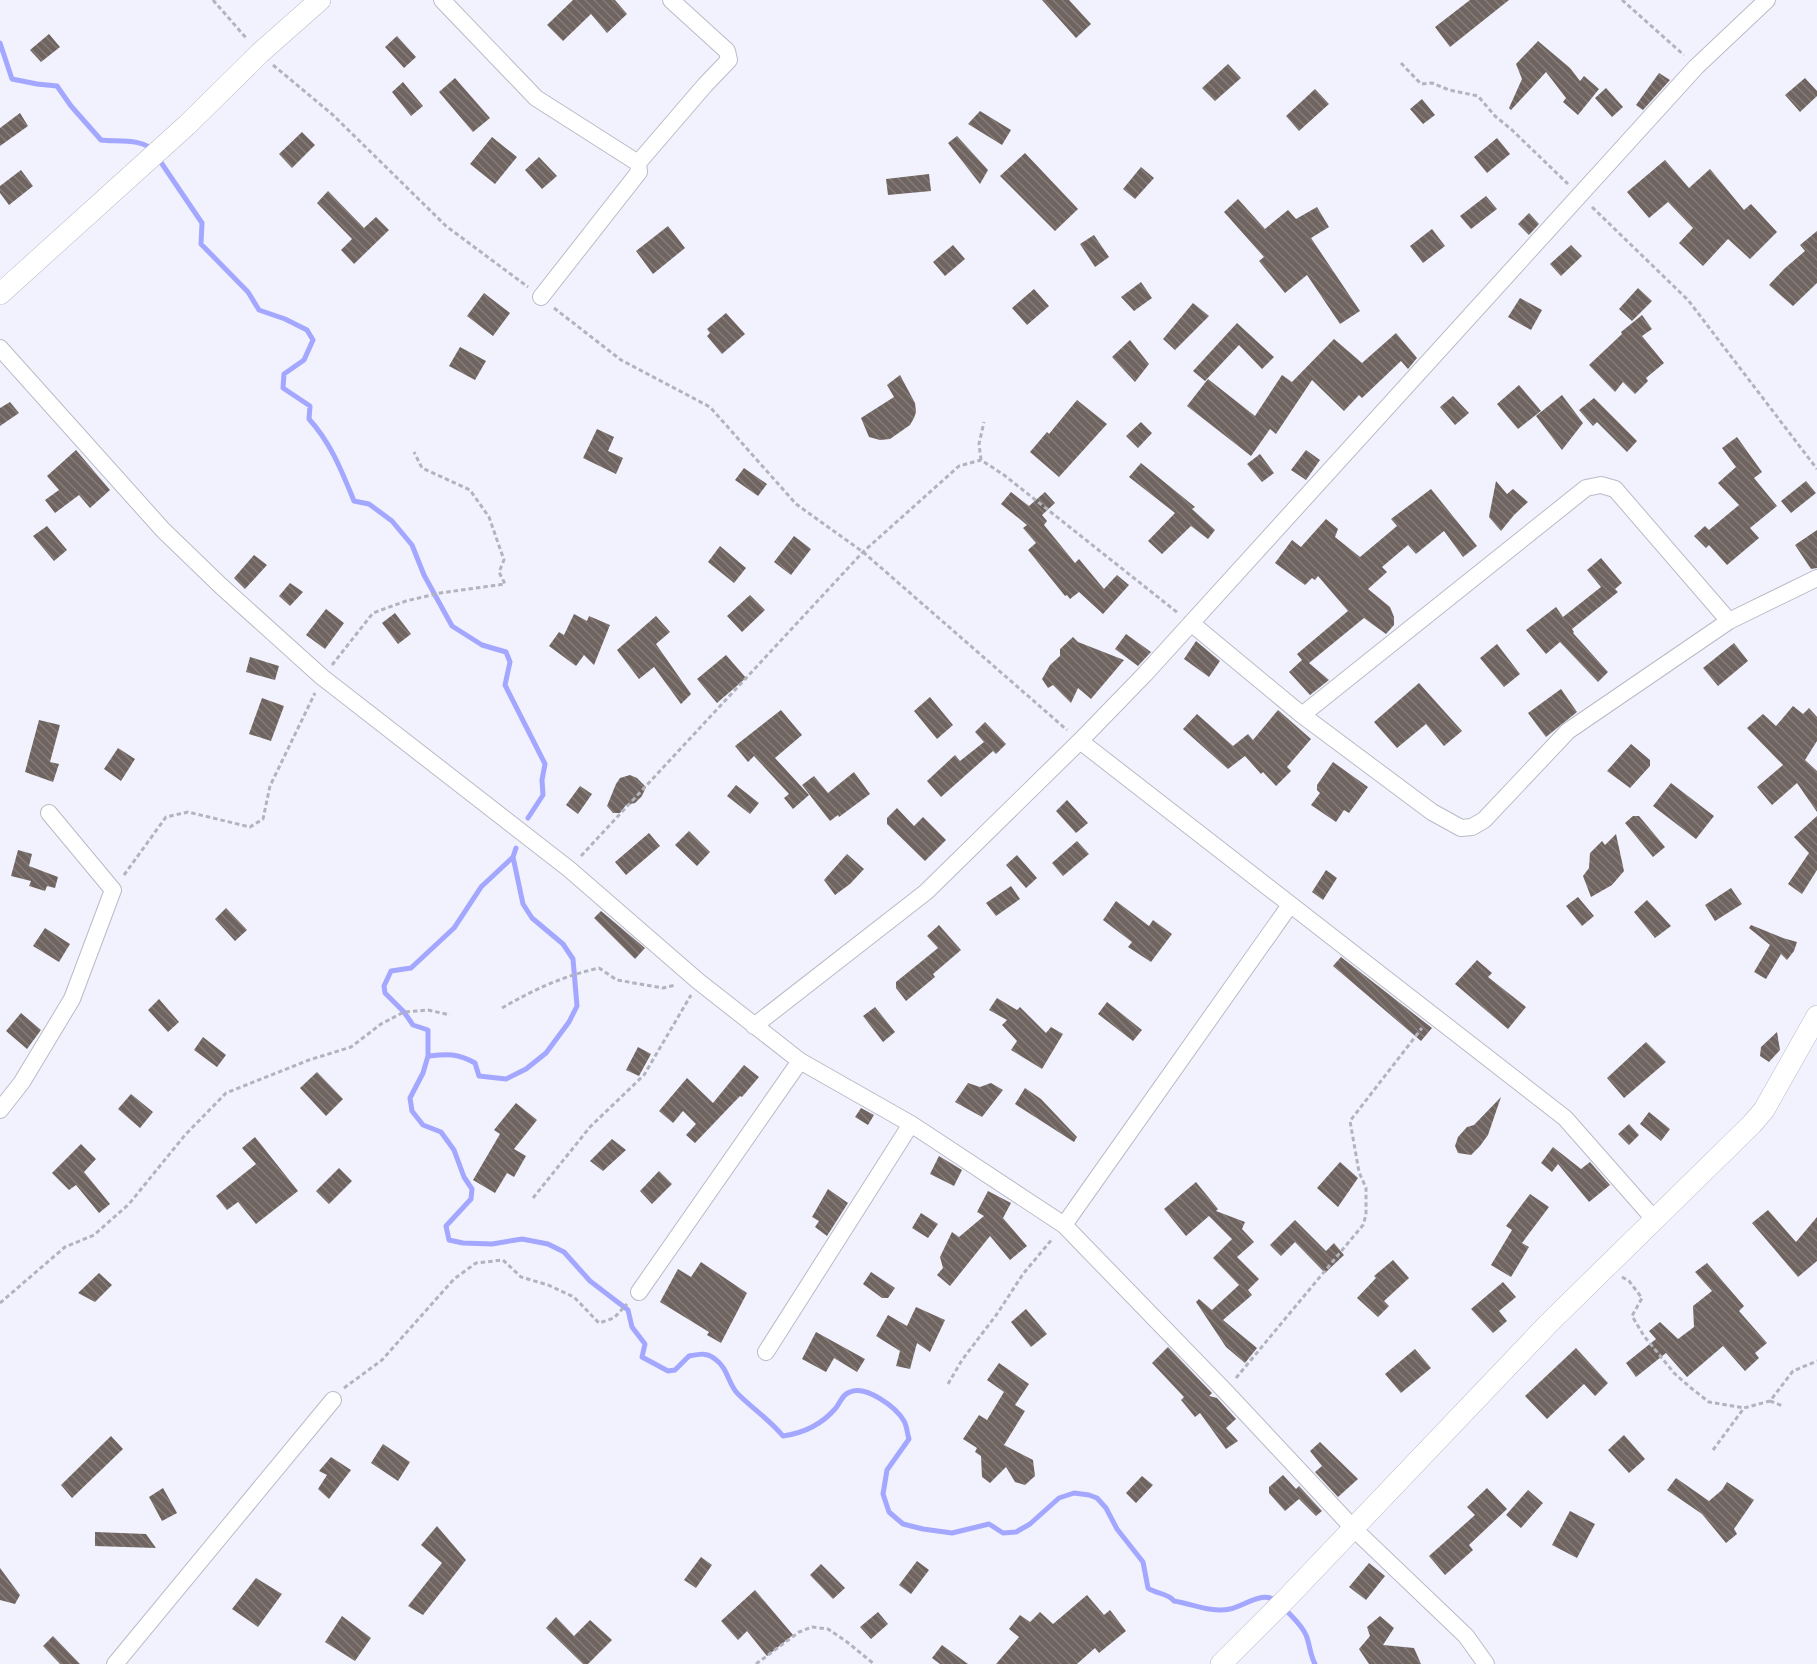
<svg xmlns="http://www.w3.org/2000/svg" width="1817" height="1664" viewBox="0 0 1817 1664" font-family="Raleway,sans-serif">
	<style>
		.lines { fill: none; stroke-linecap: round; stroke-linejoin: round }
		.stream { stroke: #a3a7ff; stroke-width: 5 }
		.building { fill: url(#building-back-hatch) }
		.minor-casing { stroke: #b9bbc6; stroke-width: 18 }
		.tertiary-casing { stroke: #b9bbc6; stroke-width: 22 }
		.path { stroke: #b2b3bd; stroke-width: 3; stroke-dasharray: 4.5 3; stroke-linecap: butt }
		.minor { stroke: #fff; stroke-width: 16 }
		.tertiary { stroke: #fff; stroke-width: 21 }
	</style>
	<defs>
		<pattern id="building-back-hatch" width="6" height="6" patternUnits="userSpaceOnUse" patternTransform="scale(1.5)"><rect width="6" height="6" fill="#6f645f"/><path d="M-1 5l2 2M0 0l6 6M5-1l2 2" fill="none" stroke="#847c78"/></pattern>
	</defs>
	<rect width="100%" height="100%" fill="#f1f2fe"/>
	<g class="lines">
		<path class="stream" d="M0,43L12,79L37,84L57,86L71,106L101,140C116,142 143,138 153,151
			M158,158L202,223L201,244L248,292L259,310L285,319L307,330L313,340L304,360L284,374L283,388L310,406L309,419C331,443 342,472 354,501L369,504L392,521L412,545L424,575L452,626L482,645L506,652L510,662L505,685L545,764L542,780L543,795L528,818
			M513,857L523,904L532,918L563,944L573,959L577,1006L569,1022L546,1053L526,1069L506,1079L479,1076L475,1063C457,1053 448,1054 428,1056L423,1073L410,1098L412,1111L423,1125L441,1132L454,1150L464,1177L472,1189L471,1199L446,1226L449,1240L463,1243L492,1244L522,1239L548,1244L564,1252L590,1281L628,1310L632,1327L645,1344L642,1357L668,1371L675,1370L689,1356C699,1354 707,1352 715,1359C728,1368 728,1384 738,1394C753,1409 770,1420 783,1436C804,1433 821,1425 835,1409C840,1404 842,1394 850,1392C866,1385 896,1407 904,1421C907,1426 907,1433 909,1439L887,1470L883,1494L889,1512L903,1524L923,1529L952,1533L989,1524L1003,1533L1016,1532L1030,1524L1059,1498L1074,1493L1089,1495L1097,1498L1106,1508L1117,1529L1143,1562L1148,1588C1156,1594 1168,1593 1174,1601C1193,1604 1211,1613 1230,1609C1245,1606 1264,1589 1277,1602
			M428,1056V1030L413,1025L404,1012L385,993L384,986L391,971L411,968L454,928L481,887L513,857L516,848
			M1284,1608C1292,1617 1301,1624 1306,1635C1310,1645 1310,1655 1315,1664"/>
	</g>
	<path class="building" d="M573,0H615L627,14L607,33L591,14L563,41L547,25Z
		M1042,0H1069L1091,24L1076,38Z
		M1470,0H1509L1450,47L1435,27Z
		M49,34L60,47L41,62L30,50Z
		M397,36L416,57L404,68L385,47Z
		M1538,41L1570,68L1580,81L1584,76L1599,89L1578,115L1563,102L1566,98L1546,72L1511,110L1509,108L1522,79L1516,64Z
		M1228,64L1241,78L1215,101L1202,88Z
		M1659,73L1670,80L1643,110L1636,105Z
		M455,78L490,118L473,132L439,92Z
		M1805,78L1817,91V96L1800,112L1785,95Z
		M403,82L423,106L411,116L392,92Z
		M1606,88L1623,107L1612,117L1595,98Z
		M1315,89L1329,104L1299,131L1286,116Z
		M1422,99L1435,115L1423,124L1410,109Z
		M980,111L1011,130L1002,145L968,124Z
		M20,113L28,126L0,146V128Z
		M302,132L315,145L292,168L279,154Z
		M957,136L988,170L980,184L948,143Z
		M492,137L517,157L495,184L470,164Z
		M1497,138L1510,154L1487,173L1474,157Z
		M1025,153L1078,209L1055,231L1000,176Z
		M539,157L557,176L542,189L525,170Z
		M1665,160L1689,188L1710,169L1744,210L1751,204L1777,232L1750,259L1728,239L1703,266L1679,243L1693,228L1668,202L1649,218L1627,192Z
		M1141,167L1154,178L1135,199L1123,189Z
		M21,170L33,186L9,205L0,193V186Z
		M929,174L931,191L888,195L886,179Z
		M328,191L364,228L376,217L389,230L354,264L341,250L352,239L317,203Z
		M1486,196L1497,209L1471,229L1460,216Z
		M1238,199L1265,229L1288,210L1296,219L1317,207L1329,227L1311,238L1360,311L1340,324L1307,275L1285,293L1259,261L1264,257L1224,212Z
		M1529,213L1539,224L1529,235L1518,224Z
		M668,226L685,248L653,274L636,251Z
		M1432,229L1445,246L1423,263L1410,246Z
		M1817,231V283L1793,306L1769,285L1784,269L1805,251L1800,245Z
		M1094,235L1109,257L1095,267L1080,244Z
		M953,245L965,259L945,276L933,262Z
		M1571,245L1582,256L1561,276L1550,264Z
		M1141,282L1152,298L1134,311L1121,297Z
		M1638,288L1652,301L1632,321L1619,309Z
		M1034,289L1049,306L1027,325L1012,308Z
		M484,293L510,313L493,336L467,316Z
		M1520,298L1542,310L1531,330L1508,317Z
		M1193,303L1209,316L1175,350L1163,339Z
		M726,313L745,334L722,354L707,336L710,333L707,329Z
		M1642,315L1652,329L1642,336L1664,363L1646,378L1648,381L1635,394L1623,382L1615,392L1589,365L1622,334L1621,332Z
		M1237,323L1274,357L1262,369L1239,345L1205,381L1193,371Z
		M1396,333L1417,358L1408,369L1401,361L1362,398L1359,395L1344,411L1312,380L1276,434L1270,429L1251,456L1187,406L1208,379L1255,416L1282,375L1292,382L1334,339L1362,363Z
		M1130,340L1149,364L1135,382L1112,357Z
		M460,347L486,361L475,380L449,366Z
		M900,375L915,403L916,412L914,418L910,425L890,439L880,440L869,437L861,418L894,397L887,385Z
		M1519,385L1541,411L1518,429L1497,404Z
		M1562,395L1583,423L1562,450L1536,416Z
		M1453,396L1469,413L1455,425L1440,407Z
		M1594,398L1637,441L1627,452L1597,422L1593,426L1579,410Z
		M1077,400L1107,424L1059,477L1030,452L1047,432L1049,434Z
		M10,402L19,413L0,426V408Z
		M1141,422L1152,433L1138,448L1126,436Z
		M597,429L614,437L608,451L623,458L616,474L583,458Z
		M1737,437L1762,472L1754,478L1777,506L1750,528L1759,538L1727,565L1709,545L1706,548L1694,536L1705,526L1709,530L1739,505L1718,483L1736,467L1722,448Z
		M76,450L110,490L90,508L79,495L55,513L45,500L59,490L47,476Z
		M1306,450L1320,460L1306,480L1291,470Z
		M1260,454L1274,473L1262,482L1247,464Z
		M1141,463L1195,507L1192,509L1215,530L1208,539L1191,526L1162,554L1148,541L1175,513L1129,477Z
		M744,468L767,484L758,496L735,480Z
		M1496,481L1507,494L1513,489L1528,502L1514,515L1501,531L1489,517Z
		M1806,481L1816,493L1791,513L1781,501Z
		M1431,489L1477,546L1463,557L1444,531L1416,554L1408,545L1382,567L1387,572L1368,589L1390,607L1394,617V625L1386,634L1364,618L1309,663L1329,680L1310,695L1289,672L1302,660L1297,654L1348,611L1318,576L1315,580L1312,578L1305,585L1275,563L1292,540L1301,547L1326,519L1338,529L1335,537L1360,557L1397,526L1391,519Z
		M1011,492L1029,506L1045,492L1055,503L1042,515L1047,521L1044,525L1075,563L1079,559L1104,589L1117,575L1129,585L1103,614L1079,592L1070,599L1067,595L1065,596L1028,550L1036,543L1023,528L1027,525L1001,504Z
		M47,526L67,550L54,561L33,536Z
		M1817,530V568L1811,569L1795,545Z
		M794,536L811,549L791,575L774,562Z
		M720,546L746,568L734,583L708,562Z
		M254,555L267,565L245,589L234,578Z
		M1601,558L1622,583L1615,589L1618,592L1572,629L1574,632L1573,633L1608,672L1598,682L1560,642L1546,654L1526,630L1556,607L1563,617L1601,587L1587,570Z
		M290,583L303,592L290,606L279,596Z
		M750,595L765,610L742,632L727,616Z
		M326,609L344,623L325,649L306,635Z
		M395,613L411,634L398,644L382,623Z
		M574,614L587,621L589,616L610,625L594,665L584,655L576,666L549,646L559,632L564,635Z
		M656,616L670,632L656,644L691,694L681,704L654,667L639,679L617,650Z
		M1126,634L1151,652L1138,666L1115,649Z
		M1073,637L1078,642L1124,660L1091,699L1078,688L1071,703L1053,685L1048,688L1042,679L1050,665L1060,656V649Z
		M1196,641L1220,661L1209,677L1184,659Z
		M1734,643L1748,661L1718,686L1703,668Z
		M1497,644L1520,674L1504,687L1480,658Z
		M726,655L746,678L717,703L697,679Z
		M250,657L279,666L275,680L246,672Z
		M1419,683L1462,731L1444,746L1426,724L1397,748L1374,722Z
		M1561,689L1577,712L1546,737L1528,713Z
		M930,697L953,725L937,739L914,711Z
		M262,698L284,706L271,741L249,734Z
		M1793,706L1803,714L1809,708L1817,717V741L1805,760L1817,771V812L1797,783L1772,805L1757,787L1783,765L1747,728L1763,714L1776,726Z
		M781,710L802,735L775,758L809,795L793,809L784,798L789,794L754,756L748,762L735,746Z
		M1278,710L1311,739L1287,767L1291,771L1276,786L1263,772L1261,774L1245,756L1228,769L1183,729L1197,714L1233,746L1248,734L1253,740Z
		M39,720L60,725L50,762L59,764L53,782L25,772Z
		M985,722L1006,744L996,754L993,751L941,797L927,781L955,755L960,761L984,742L975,732Z
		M1631,744L1650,760V766L1630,788L1607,771Z
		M118,748L135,759L121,781L104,769Z
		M1333,762L1368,787L1349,813L1344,810L1336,822L1311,805L1320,793L1317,790V785Z
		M854,772L870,794L839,817L838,815L830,821L802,785L814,776L828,793Z
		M630,775L637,778L646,787L642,796L635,803L626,805L620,813H613L607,806L616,784L620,778Z
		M1671,783L1714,816L1696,839L1653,806Z
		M736,785L759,803L750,814L727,796Z
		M580,786L592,794L578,814L566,805Z
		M1067,800L1088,823L1076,833L1056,811Z
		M897,808L914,826L923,817L946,840L925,861L887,824V818Z
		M1633,816H1639L1665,847L1653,857L1625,823Z
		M1817,816V870L1802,894L1788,884L1809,853L1794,837Z
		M689,831L710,852L697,866L675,845Z
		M649,833L660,846L626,875L615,862Z
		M1616,834L1624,871L1612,885L1591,897L1583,876L1589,868L1590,853L1602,841L1605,845Z
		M1077,841L1089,854L1063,876L1052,863Z
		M18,850L32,854L29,866L58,877L55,888L47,886L45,891L29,886L31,881L11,876Z
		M847,854L864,869L850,884L835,895L824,880Z
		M1017,855L1037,878L1026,888L1006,865Z
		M1326,870L1337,878L1323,900L1312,892Z
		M1011,886L1020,899L996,916L986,903Z
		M1731,888L1742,904L1715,921L1705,905Z
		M1578,897L1594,916L1582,926L1566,906Z
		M1647,900L1671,926L1655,938L1634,912Z
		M1116,901L1149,926L1153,920L1172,934L1151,962L1128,947L1132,942L1103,920Z
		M226,908L247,930L235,941L215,919Z
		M601,911L645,948L635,959L594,918Z
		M939,925L961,950L933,974L935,977L906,1001L896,988V982L938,948L927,936Z
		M1751,925L1783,938L1797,942L1794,951L1787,960L1781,954L1766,979L1754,972L1770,945L1749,928Z
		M45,928L70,944L59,962L33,946Z
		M1341,957L1432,1028L1421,1041L1333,966Z
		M1477,960L1492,973L1488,977L1526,1007L1508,1029L1455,984Z
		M997,998L1017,1010L1020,1007L1046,1033L1051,1027L1063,1034L1042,1069L1011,1050L1017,1041L1002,1025L1007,1020L989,1010Z
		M159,999L179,1022L168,1032L148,1010Z
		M1107,1002L1142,1030L1133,1041L1098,1014Z
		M875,1007L895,1032L883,1042L863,1016Z
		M21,1013L41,1030L27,1049L6,1031Z
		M1777,1032L1780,1050L1769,1062L1760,1056L1761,1047Z
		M203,1037L226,1055L217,1067L194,1050Z
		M1646,1042L1666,1062L1624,1098L1607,1078Z
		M638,1047L651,1054L639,1076L626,1070Z
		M744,1065L759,1077L742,1097L740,1096L695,1143L686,1135L696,1124L683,1111L673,1123L659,1111L687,1078L713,1103Z
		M317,1072L343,1099L326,1116L300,1088Z
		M968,1083L980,1087L991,1083L1003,1090L982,1117L955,1102Z
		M1025,1088L1041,1099L1077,1137L1074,1142L1015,1104Z
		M131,1094L153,1112L140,1128L118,1109Z
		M1501,1097L1488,1135L1480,1146L1471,1155L1458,1153L1455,1146L1458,1137L1467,1127L1474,1125Z
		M516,1103L537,1120L514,1149L526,1156L514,1177L507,1173L495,1193L473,1180L500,1134L494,1130Z
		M861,1108L874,1115L868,1125L855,1117Z
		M1649,1112L1670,1129L1661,1141L1640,1124Z
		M1629,1124L1639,1135L1629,1145L1618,1134Z
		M255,1137L298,1191L256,1224L238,1202L227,1210L216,1196L256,1164L242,1148Z
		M612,1139L626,1150L603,1171L590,1161Z
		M81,1144L96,1159L84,1172L110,1204L99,1213L76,1185L69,1190L52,1173Z
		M1553,1147L1581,1169L1590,1162L1610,1185L1589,1202L1558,1164L1552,1172L1541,1163Z
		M939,1156L962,1170L954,1186L930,1174Z
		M1340,1162L1358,1178L1338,1207L1317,1188Z
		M339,1168L352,1181L329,1204L316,1191Z
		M659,1171L672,1184L652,1204L640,1191Z
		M1196,1182L1218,1209L1216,1211L1245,1222L1242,1229L1254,1242L1237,1257L1259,1279L1248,1290L1252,1295L1223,1320L1257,1348L1245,1363L1226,1347L1196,1302L1199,1299L1212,1310L1239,1285L1213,1258L1232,1239L1209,1216L1186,1236L1164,1209Z
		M828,1189L848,1203L827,1236L815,1227L819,1221L812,1217Z
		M988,1191L1011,1203L1003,1218L1027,1246L1010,1260L990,1236L950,1286L937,1275L943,1268L940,1257L952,1232L959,1237L984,1216L977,1212Z
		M1530,1194L1549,1207L1522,1243L1529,1247L1511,1277L1491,1265L1512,1230L1506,1226Z
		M1768,1210L1796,1242L1817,1217V1261L1798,1277L1752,1223Z
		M921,1213L938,1224L928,1238L912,1228Z
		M1295,1220L1326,1251L1334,1243L1344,1255L1325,1273L1295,1242L1281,1256L1270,1245Z
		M1393,1260L1409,1278L1384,1301L1389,1306L1378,1317L1357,1298L1376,1278L1374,1276Z
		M701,1262L747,1293L721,1343L707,1335L709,1332L660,1302L678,1269L691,1277Z
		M1707,1263L1744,1306L1739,1311L1767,1343L1755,1353L1759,1358L1745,1371L1723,1346L1687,1377L1666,1353L1636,1377L1626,1363L1656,1339L1649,1331L1660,1322L1678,1339L1694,1327L1693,1306L1712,1291L1695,1272Z
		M871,1272L895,1288L888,1298H882L863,1284Z
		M99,1273L112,1285L95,1302L78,1293Z
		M1503,1282L1516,1297L1499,1311L1507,1321L1493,1333L1471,1309Z
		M916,1307L945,1320L930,1352L917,1343L910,1369L896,1366L900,1351L876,1336L888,1315L907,1326Z
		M1026,1309L1047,1334L1031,1347L1011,1322Z
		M816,1332L865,1359L857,1372L834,1358L826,1372L802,1359Z
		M1168,1347L1212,1393L1209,1396L1217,1398L1236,1419L1226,1428L1238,1441L1226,1449L1200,1413L1195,1417L1181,1400L1184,1397L1152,1363Z
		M1576,1348L1608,1383L1595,1396L1584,1384L1547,1419L1525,1396Z
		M1415,1349L1431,1368L1401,1393L1385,1374Z
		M999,1363L1029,1384L1015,1405L1025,1411L1004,1445L1033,1460L1035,1476L1025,1485L1015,1482L1006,1467L990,1483L982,1477L981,1456L975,1452L977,1448L963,1439L979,1415L987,1420L1004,1392L987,1380Z
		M1624,1435L1645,1459L1629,1473L1608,1450Z
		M111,1436L123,1449L72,1498L61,1485Z
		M1320,1442L1358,1479L1338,1497L1315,1472L1322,1466L1310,1451Z
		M383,1444L410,1462L398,1481L371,1463Z
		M331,1457L351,1470L329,1499L318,1489L327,1475L319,1471Z
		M1283,1475L1296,1489L1299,1486L1322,1511L1316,1516L1299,1499L1285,1511L1269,1493V1487Z
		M1142,1476L1153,1485L1136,1503L1126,1493Z
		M1676,1478L1709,1501L1722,1490L1727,1482L1754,1500L1734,1529L1737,1534L1726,1543L1702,1514L1667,1490Z
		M163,1488L177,1513L162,1521L149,1497Z
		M1487,1488L1507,1509L1469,1545L1473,1550L1445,1575L1429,1556L1475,1515L1467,1507Z
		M1528,1490L1543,1503L1521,1528L1506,1515Z
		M1570,1511L1595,1524L1577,1558L1552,1545Z
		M437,1526L466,1560L423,1615L408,1606L442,1563L421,1545Z
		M95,1532L146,1534L156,1548L95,1546Z
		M701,1557L712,1565L696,1588L684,1580Z
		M917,1561L929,1570L911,1594L899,1585Z
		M1369,1563L1385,1576L1366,1600L1349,1587Z
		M821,1564L845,1588L833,1599L810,1575Z
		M0,1568L20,1595L15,1604L0,1600Z
		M256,1578L282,1594L258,1627L232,1609Z
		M755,1590L793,1635L767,1656L747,1631L738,1640L721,1621Z
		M1087,1595L1104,1615L1110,1610L1126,1631L1099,1653L1095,1648L1077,1664H996L1019,1637L1009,1629L1020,1615L1030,1622L1040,1612L1053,1624Z
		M878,1612L888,1624L871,1639L860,1627Z
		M342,1616L371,1638L355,1661L325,1642Z
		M1380,1616L1394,1628L1383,1645L1414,1648L1421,1664H1369L1359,1649L1370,1636L1367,1627Z
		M556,1617L574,1636L590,1620L612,1640L588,1664H583L546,1628Z
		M53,1636L80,1664H60L43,1646Z
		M942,1645L968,1664H940L932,1658Z"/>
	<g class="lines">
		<defs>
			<path id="minor" d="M442,0L536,98L638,163L639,172L541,297
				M638,163L705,85L729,60L727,51L671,0
				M0,348L163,530L221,586L322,677L569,869L698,981L800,1061L911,1124L1064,1225
				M1191,623L1302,715L1586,488L1601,485L1615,489L1729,621L1817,578
				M1302,715L1432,812L1461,828L1472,827L1484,820L1568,731L1729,621
				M1080,741L1565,1118L1654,1219
				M1290,905L1064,1225L1225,1391L1354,1529L1466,1636L1486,1664
				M754,1026L926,892L1080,741L1145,674L1696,67L1767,0
				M0,1110L22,1082L72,999L113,890L49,813
				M639,1292L800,1061
				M766,1352L911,1124
				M115,1664L333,1400"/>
			<path id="tertiary" d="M0,294L187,125L260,53L320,0
				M1221,1664L1286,1599L1549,1323L1752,1124L1764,1110L1817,1016"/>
		</defs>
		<use href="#minor" class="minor-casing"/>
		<use href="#tertiary" class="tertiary-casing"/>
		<path class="path" d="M213,0L247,39
			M1622,0L1684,55
			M1401,63L1421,84L1432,83L1449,90L1478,96L1495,116L1512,130L1568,184
			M273,65L333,115L446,226L528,287
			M1592,207L1688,300L1817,469
			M554,308L621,360L710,407L796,504L863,552L1067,730
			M981,460L979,444L984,422
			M332,665L373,613L406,601L440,593L505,584L499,572L504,560L489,517L470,490L422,468L414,452
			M581,856L863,552L959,466L981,460L1004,475L1178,613
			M124,875L166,817L188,812L250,827L263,819L270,786L315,693
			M502,1008C533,990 563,976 599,968L617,980L663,988L676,985
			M533,1198L590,1127L644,1075L691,995
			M1622,1277L1629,1281L1642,1298L1632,1316L1644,1336L1674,1373L1691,1388L1709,1402L1744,1408
			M0,1303L65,1247L94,1235L129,1204L185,1135L226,1093L309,1060L351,1047L381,1024L404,1012L428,1010L450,1015
			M1236,1378L1363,1225L1366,1215V1188L1359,1172L1350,1121L1422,1028
			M948,1384L962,1360L997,1314L1023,1274L1053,1238
			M344,1388L382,1360L454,1279L476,1263L503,1260L521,1277L548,1285L574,1297L599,1323L614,1318L627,1304
			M1770,1401L1783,1406
			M1713,1450L1744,1408L1770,1401L1793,1371L1817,1361
			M756,1664L799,1632L812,1627L828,1629L847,1642L874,1664"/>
		<use href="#minor" class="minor"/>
		<use href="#tertiary" class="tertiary"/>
	</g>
</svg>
